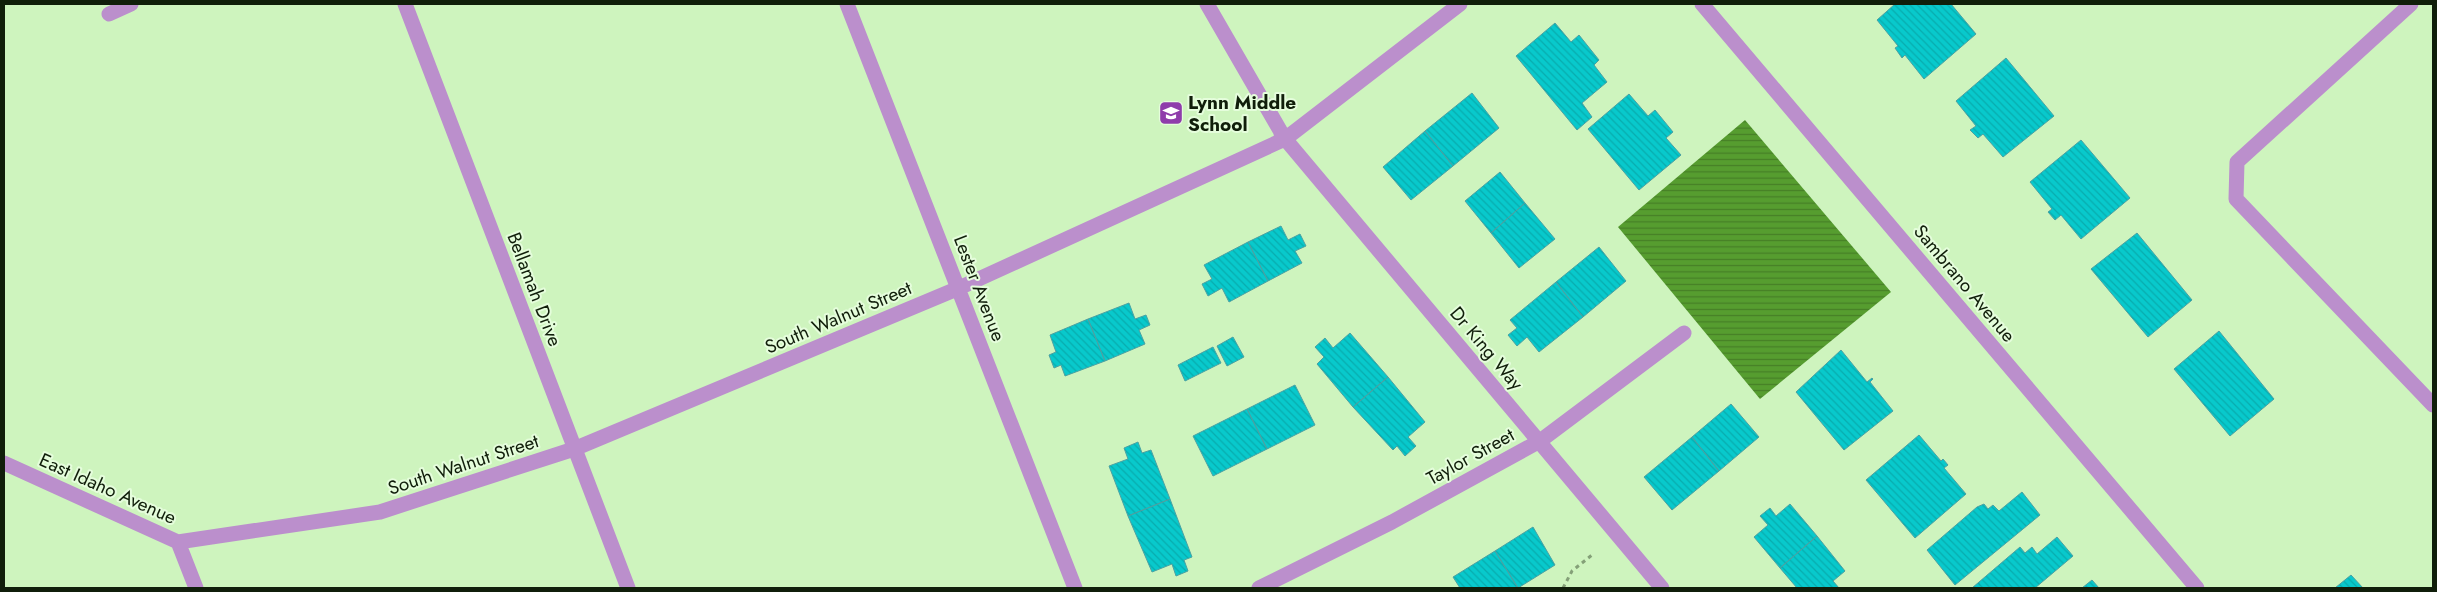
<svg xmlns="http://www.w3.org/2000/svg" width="2437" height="592" viewBox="0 0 2437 592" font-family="Jost,sans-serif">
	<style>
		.water { fill: url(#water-rules) }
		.building { fill: url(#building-back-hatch); stroke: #4ca1a2 }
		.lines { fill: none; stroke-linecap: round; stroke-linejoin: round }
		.path { stroke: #84a078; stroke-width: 3; stroke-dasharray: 4 4; stroke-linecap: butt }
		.minor { stroke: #bb8fcc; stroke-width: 15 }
		.labels { text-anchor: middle; stroke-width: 4; stroke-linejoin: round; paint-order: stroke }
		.poi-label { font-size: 19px; font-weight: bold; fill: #101e0a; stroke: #e5fddc; text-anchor: start }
		.street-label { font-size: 19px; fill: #101e0a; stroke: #e5fddc }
	</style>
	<defs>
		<pattern id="water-rules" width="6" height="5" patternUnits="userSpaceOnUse" patternTransform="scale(1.25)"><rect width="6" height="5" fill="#569d2f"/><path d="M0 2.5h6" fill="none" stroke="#467f26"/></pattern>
		<pattern id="building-back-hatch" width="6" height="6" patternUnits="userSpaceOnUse" patternTransform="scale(1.25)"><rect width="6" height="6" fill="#08c9cc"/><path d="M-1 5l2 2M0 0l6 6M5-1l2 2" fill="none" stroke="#08acae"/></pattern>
	</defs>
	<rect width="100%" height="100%" fill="#cef4be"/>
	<path class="water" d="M1745,120L1891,292L1760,399L1618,227Z"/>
	<path class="building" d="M1895,4H1951L1976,34L1924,79L1905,55L1902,58L1895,48L1898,46L1877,20Z
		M1555,23L1571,42L1579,35L1599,60L1594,65L1607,82L1582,103L1592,117L1577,130L1516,56Z
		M2006,58L2054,116L2003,157L1983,134L1978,138L1970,130L1976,126L1956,101Z
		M1472,93L1499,128L1453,166L1425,131Z
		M1629,94L1648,116L1655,110L1673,132L1666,138L1681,155L1639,190L1588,129Z
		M1425,131L1453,166L1411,200L1383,167Z
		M2081,140L2130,198L2081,239L2061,215L2055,220L2048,212L2052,209L2030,182Z
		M1500,172L1525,203L1491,233L1465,201Z
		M1525,203L1555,239L1519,268L1491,233Z
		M1281,226L1288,240L1300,234L1306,246L1295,251L1302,263L1268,281L1248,242Z
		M2137,233L2192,300L2148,337L2091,269Z
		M1248,242L1268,281L1229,302L1222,288L1208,296L1202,284L1212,279L1204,265Z
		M1599,247L1626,281L1583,317L1556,282Z
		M1556,282L1583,317L1539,352L1527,337L1517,346L1508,335L1517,328L1510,320Z
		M1129,303L1135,319L1146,315L1150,325L1139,330L1145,344L1105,361L1088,319Z
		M1088,319L1105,361L1065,376L1061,365L1054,368L1049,355L1056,352L1050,335Z
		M2219,331L2274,399L2230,436L2174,369Z
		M1350,333L1388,377L1353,407L1317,364L1324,357L1315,347L1325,338L1333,348Z
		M1233,337L1244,357L1227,366L1217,346Z
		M1213,347L1221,363L1185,381L1178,365Z
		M1841,350L1867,382L1872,378L1873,379L1870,382L1893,411L1844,450L1796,392Z
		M1388,377L1425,422L1408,437L1416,446L1405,456L1397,446L1393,450L1353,407Z
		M1295,385L1315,425L1267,449L1247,409Z
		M1731,404L1759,437L1719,471L1692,437Z
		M1247,409L1267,449L1213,476L1193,436Z
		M1919,435L1941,461L1943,459L1948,465L1944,468L1966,494L1915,538L1866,480Z
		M1692,437L1719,471L1672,510L1644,477Z
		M1138,442L1142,453L1151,450L1170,499L1128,516L1109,466L1128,459L1124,448Z
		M2022,492L2040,515L1955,585L1927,550L1977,507L1984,504L1988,509L1993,505L1999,511Z
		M1170,499L1192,557L1184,560L1188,571L1176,576L1172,564L1152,572L1128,516Z
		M1790,504L1817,536L1780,568L1754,537L1768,525L1760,516L1770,508L1776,516Z
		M1533,527L1555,565L1518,588L1495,551Z
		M1817,536L1845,571L1833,581L1839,588H1797L1780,568Z
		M2057,537L2073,556L2035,588H1972L2020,547L2025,553L2032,547L2037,554Z
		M1495,551L1518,588H1460L1453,577Z
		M2351,575L2363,588H2335Z
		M2092,580L2099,588H2082Z"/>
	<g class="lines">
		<path class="path" d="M1563,588L1572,571L1592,555"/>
		<path class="minor" d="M405,4L628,588
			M847,4L1075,588
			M1207,4L1285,139
			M1702,4L2197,588
			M2411,4L2237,162L2236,199L2433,405
			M109,14L131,4
			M1281,134L1662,588
			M4,463L178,542L196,588
			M178,542L380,512L574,449L959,288L1285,139L1460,4
			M1259,588L1392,522L1540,441L1684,333"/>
	</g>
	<defs>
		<symbol id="school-square" viewBox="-11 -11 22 22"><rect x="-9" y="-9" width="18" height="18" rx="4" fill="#8f3cab" stroke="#e5fddc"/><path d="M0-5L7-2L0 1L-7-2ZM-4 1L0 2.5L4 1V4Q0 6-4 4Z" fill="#fff"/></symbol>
	</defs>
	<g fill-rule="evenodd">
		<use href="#school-square" x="1157" y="99" width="28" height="28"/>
	</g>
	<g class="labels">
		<g class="poi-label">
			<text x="1188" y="109">Lynn Middle<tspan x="1188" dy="22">School</tspan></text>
		</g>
		<g class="street-label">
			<text transform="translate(1965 283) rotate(50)" y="7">Sambrano Avenue</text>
			<text transform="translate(980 288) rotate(69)" y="7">Lester Avenue</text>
			<text transform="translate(535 289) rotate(69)" y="7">Bellamah Drive</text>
			<text transform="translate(838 317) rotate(-23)" y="7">South Walnut Street</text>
			<text transform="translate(1487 348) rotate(50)" y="7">Dr King Way</text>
			<text transform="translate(1470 456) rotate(-29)" y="7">Taylor Street</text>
			<text transform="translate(463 464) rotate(-18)" y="7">South Walnut Street</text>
			<text transform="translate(108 488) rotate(24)" y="7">East Idaho Avenue</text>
		</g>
	</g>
	<rect width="2437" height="592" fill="none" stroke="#101e0a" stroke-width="10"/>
</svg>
